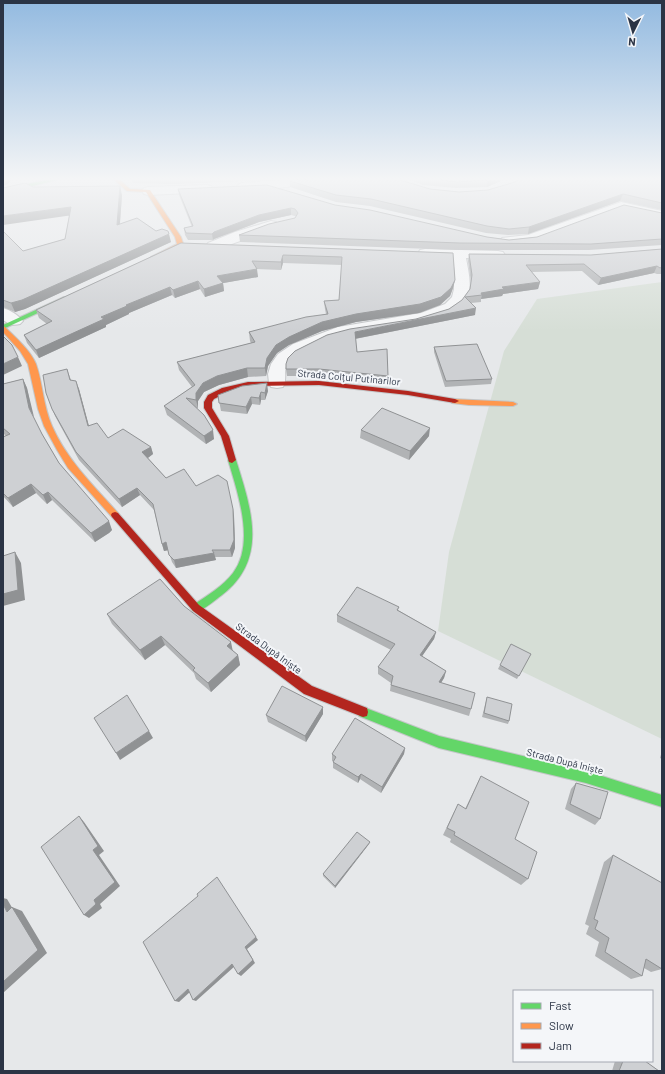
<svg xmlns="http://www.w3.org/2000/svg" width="665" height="1074" viewBox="0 0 665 1074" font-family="Barlow,sans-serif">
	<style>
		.green { fill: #d6ded6 }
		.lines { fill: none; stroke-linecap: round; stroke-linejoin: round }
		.street-casing { stroke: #c4c6c8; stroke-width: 2 }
		.fast-casing { stroke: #c4c6c8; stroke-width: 2 }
		.slow-casing { stroke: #c4c6c8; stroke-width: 2 }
		.jam-casing { stroke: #c4c6c8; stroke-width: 2 }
		.street { fill: #f5f6f7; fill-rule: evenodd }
		.fast { fill: #63d668; fill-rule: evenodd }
		.slow { fill: #ff974d; fill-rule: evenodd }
		.jam { fill: #b3261e; fill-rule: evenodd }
		.wall { fill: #b1b3b5 }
		.shaded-wall { fill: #909294 }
		.building { fill: #ced0d3; stroke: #909294 }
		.labels { text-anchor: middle; stroke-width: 4; stroke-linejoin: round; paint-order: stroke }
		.street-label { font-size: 10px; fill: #2b3445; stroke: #f4f6f9 }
	</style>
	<rect width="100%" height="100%" fill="#e6e8ea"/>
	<path class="green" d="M662,282V739L438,631L449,552L504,351L537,299Z"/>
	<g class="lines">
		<defs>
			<path id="street" d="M281,180H309C302,188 254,190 242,191L238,189L236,187L238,185L242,183Z
				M207,185L211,186L213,189L211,192L148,195L144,194L142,191L144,188L148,187Z
				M621,202L662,211V219L622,210L535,242L507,245L502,244L500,241L502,238L528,235Z
				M271,221L276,222L277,225L276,228L218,249H208L206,246L208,243L235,232Z
				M425,249L498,251L503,252L505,255L503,258L498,259L466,258C468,270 472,283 468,295C455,330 378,327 347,334C331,338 301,349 289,361C282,369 288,379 283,387L277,388L271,387L269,383L268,374L271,364L278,354L293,344L338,327L421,313L445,304L452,297L454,289L453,258L420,256L418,253L420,250Z
				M3,308C10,310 18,315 23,321L20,324C13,326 9,324 3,320Z"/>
			<path id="fast" d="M46,180H57L3,193V189Z
				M64,297L67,299L66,300L3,329V325Z
				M232,457L236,460C251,508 269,559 222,595C214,601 205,609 196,612L193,611L191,608L193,605C207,596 223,586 233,573C256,543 237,491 228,460Z
				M363,707L439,736L586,771L662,795V807L586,783L439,748L359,716L358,712L359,708Z"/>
			<path id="slow" d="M114,180H120L130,189L150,190L181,237L183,243L181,246L155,259H151V257L177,244L175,237L146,192L127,191Z
				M3,326L5,327C16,338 30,350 36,364C43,384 43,406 52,426C67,460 93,485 118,513L119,515L118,517H112L68,468L57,450L44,426L38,409L28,364L20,351L3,332Z
				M452,399L513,402L517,404L513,406L469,405L452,403Z"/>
			<path id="jam" d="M319,381L408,391L455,399L459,401L455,403L408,395L319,385L248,386L228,392L214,399L212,402V408L229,436L236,460L232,463L229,462L221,436L204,408V402L208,395L222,388L248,382Z
				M115,512L118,513L199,605L312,686L367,708L368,712L367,716L363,717L304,694L193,611L112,517L111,515L112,513Z"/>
		</defs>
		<use href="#street" class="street-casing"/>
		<use href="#fast" class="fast-casing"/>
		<use href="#slow" class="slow-casing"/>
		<use href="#jam" class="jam-casing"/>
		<use href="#street" class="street"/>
		<use href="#fast" class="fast"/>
		<use href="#slow" class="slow"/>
		<use href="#jam" class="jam"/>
	</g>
	<path class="wall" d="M131,180H269L174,184L134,183Z
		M411,180H503L487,187L456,188L423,185Z
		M662,180V210L620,201L528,234L508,235L486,233L370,206L336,202L290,187V181L430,189L459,192Z
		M33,187L122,195L120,224L171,242L25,309L15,312L3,307V231L23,251L65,239L69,216Z
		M178,189L335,205L487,237L509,240L537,237L662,213V245L589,250H459L240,242L239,235L295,218L296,216H295L291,215L259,222L214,239L213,240H188L185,235L184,228L192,227L179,195Z
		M181,243L453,253L455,280L453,288L450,296L440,305L419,313L356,322L322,331L289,345L277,353L268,366L266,376L248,377L219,385L204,392L198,401V408H197L214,439L206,444L167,415L164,406L192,387L179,370L177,362L251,343L250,341L249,332L326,314L325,309L324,301L339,300L342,265L283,263L281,270L256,269L258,277L223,283L224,291L205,297L200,289L175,298L172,295L129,313V314L106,325V327L39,358L27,343L24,335L47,324L39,318L36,310Z
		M662,249V274H657L654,273L598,285L582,271L531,272L540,282L538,289L503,294L502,296L481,299V302L471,303L475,315L355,339L357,352L388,376L387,382L319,376H287L286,369L288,358L449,309L462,300L470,289L471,282L468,261L469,254L591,255Z
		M434,347L492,379L491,384L445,387L434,352Z
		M67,369L71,380L79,389L89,426L108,438L151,447L153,454L148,458L166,478L196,486L234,516L235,548L232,557H215L216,560L176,568L172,562L168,550L164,551L162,544L154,510L140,495L122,507L79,460L55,416L52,409Z
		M23,379L27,388L33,417L42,434L59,463L112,530L109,533L95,542L52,500L47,504L36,493L13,507L3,496V437L6,436L3,433V384Z
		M268,391L265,400H261L260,405L252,404L247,414L221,411L218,395Z
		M361,430L429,436L409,460L360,438Z
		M184,606L238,655L240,665L211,692L196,679L194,673L165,645L145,660L112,624L107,614Z
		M399,607L398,610L436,632L434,639L422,656L446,671L444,678L441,683L471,709L469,716L390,691L391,683L378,674V667L391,650L337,622V615Z
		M531,654L517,679L498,669L500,665Z
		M487,697L509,721L508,724L482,717Z
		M323,714L306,742L268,722L266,715Z
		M405,748L404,754L381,793L360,779L358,783L333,768V761H332V754Z
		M662,751V759L660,758Z
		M481,776L515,839L528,879L521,885L450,842L451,839L443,835L454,812L465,809Z
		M576,783L600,819L595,825L565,809L571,789Z
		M369,844L335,888L323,876V874Z
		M613,855L662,969L651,972L644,968L642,976L631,979L595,956L599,942L586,934L589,926L585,924L604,862Z
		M615,1061H645L659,1071H612Z"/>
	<path class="shaded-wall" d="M3,180H11L8,184L3,186Z
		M488,180H503L487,187Z
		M120,186L122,195L119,234L117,225Z
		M623,194L620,201L528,234L529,227Z
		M71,207L73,215L3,225V216Z
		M291,208V215L259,222L214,239L213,240L212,234L214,232L259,215Z
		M169,234L171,242L25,309L15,312L11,303Z
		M283,255V263L281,270V262Z
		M657,266L654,273L598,285L601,278Z
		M257,269L258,277L218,284L217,276Z
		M455,280L453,288L450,296L440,305L419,313L356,322L322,331L289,345L277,353L268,366L266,376L265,368L267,358L276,345L289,337L322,322Z
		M198,281L200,289L175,298L173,290Z
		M540,282L538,289L503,294L502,296L481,299L482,295L481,293L502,287Z
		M223,283L224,291L205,297L204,289Z
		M170,287L172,295L129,313V314L106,325V327L39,358L36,350L126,305Z
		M476,308L475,315L354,339L355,332Z
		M18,357L22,366L3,375V364Z
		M247,368L248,377L219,385L204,392L198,401V408L196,400V393L203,383L217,376Z
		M23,379L27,388L34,417L29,408Z
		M76,381L79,389L91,434L88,426Z
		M267,383L268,391L265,400V393Z
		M261,392V400L260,405L259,398Z
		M251,397L252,404L247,414L246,407Z
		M430,428L429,436L409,460L410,451Z
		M213,430L214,439L206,444L204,436Z
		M151,447L153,454L145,460L142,452Z
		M31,484L36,493L13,507L8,498Z
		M137,488L140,495L122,507L119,499Z
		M48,492L52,500L47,504L43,495Z
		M233,509L234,516L235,548L232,557L230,550Z
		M109,521L112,530L109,533L95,542L91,533Z
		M166,542L169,550L164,551L162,544Z
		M15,552L21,563L25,600L3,606V594Z
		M214,553L216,560L176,568L174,560Z
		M436,632L434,639L418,662L420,655Z
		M161,636L165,645L145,660L140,650Z
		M231,642L233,652L227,646Z
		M238,655L240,665L211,692L208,683Z
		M446,671L444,678L437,689L439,682Z
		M323,707V714L306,742L305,736Z
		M149,731L153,738L120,760L116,753Z
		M405,748L404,754L381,793L382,787Z
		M361,774L360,779L358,783V777Z
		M79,816L84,822L104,851L99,855L120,886L100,904L102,908L89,918L84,915L94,900L93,850Z
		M370,842L369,844L335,888V886Z
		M3,898L7,899L17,916L7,912L3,904Z
		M12,907L22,911L47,953L3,993V982Z
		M256,937L258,940L247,949L255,963L241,976L238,974L245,947Z
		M232,964L235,966L196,1001L193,1000Z
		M188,989L191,991L179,1002L175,1001Z"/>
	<path class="building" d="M293,180H400L430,189L459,192L488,190L515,182L518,180H662V203L623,194L529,227L509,229L487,226L371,199L336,195L290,181Z
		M441,180H487L457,182Z
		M25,183L33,187L120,186L117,225L137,218L156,231L162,229L168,231L169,234L22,300L11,303L3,300V231L23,251L65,239L71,207L3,216V188Z
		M267,185L335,205L370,210L487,237L509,240L537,237L624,205L662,213V239L591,244L460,243L239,235L269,224L295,218L298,213L295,209L291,208L259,215L214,232L212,234L186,233L184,228L193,226L178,189Z
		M181,243L453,253L455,280L451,288L441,297L420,304L356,314L322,322L289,337L276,345L267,358L265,368H247L217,376L203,383L196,393V400L186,398L204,415L212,428L213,430L204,436L164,406L195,385L177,362L255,342L249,332L306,317L328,314L324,301L339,300L342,257L283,255L281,262L252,261L257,269L217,276L223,283L204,289L198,281L173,290L170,287L126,305L127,306L101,317L104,319L36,350L24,335L52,321L36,310Z
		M662,249V267L660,268L657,266L601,278L584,264L526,265L540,282L502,287L504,289L481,293L482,295L465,297L476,308L355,332L357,352L387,349L388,376L319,369H286V364L288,358L295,351L327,335L350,329L416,319L449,309L462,300L470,289L472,275L469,254L591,255Z
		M3,336L12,345L18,357L3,364Z
		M477,344L492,379L446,381L434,347Z
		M67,369L70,380L76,381L88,426L97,423L108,438L123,429L151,447L142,452L166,478L184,469L196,486L218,475L227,481L233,509L234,540L230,550H212L214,553L174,560L169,555L166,542L162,544L153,504L137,488L119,499L76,452L52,409L46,393L43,375Z
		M23,379L29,408L42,434L59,463L109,521L105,524L91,533L48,492L43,495L31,484L8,498L3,493V437L10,434L3,428V384Z
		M267,383L265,393L261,392L259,398L251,397L246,407L219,403L218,395L242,386Z
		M382,408L430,428L410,451L361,430Z
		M15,552L18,590L3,594V556Z
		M160,579L184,606L231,642L227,646L238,655L208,683L193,670L195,668L161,636L140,650L107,614Z
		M357,587L399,607L397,610L436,632L420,655L446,671L439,682L475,693L471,709L391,685L393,676L378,667L395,644L337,615Z
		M511,644L531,654L519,676L500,665Z
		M282,686L323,707L305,736L266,715Z
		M127,695L149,731L116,753L94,718Z
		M487,697L512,704L509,721L484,713Z
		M355,718L405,748L382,787L361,774L358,777L333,762L336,757L332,754Z
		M481,776L529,802L515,839L537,852L528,879L454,835L455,832L447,828L458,804L466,809Z
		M576,783L608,792L600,819L570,804Z
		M79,816L98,846L93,850L115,882L94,900L96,904L84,915L41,847Z
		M357,832L370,842L335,886L323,874Z
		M613,855L662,883V969L646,959L642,976L605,952L609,938L595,929L598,921L594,919Z
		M217,877L256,937L245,947L253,960L238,974L232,964L193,1000L188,989L175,1001L143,942L198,896L197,894Z
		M3,904L7,912L12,907L38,950L3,982Z
		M623,1061H645L659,1071H619Z"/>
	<linearGradient id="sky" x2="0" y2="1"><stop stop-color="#93bae0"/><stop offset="0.54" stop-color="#f4f5f6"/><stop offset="1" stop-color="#f4f5f6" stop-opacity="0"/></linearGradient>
	<rect width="665" height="331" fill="url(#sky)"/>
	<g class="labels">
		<g class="street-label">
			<text transform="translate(349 377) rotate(5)" y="4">Strada Colțul Putinarilor</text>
			<text transform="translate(269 648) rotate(36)" y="4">Strada După Iniște</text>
			<text transform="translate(565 761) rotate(14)" y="4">Strada După Iniște</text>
		</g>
	</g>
	<rect width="665" height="1074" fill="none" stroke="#2b3445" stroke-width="8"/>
	<rect x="513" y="990" width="140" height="72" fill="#f4f6f9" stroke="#a4a8b1"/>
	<rect x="521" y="1003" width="20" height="6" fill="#63d668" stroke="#a4a8b1"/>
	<text x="549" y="1010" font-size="12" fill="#2b3445">Fast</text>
	<rect x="521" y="1023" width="20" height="6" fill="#ff974d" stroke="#a4a8b1"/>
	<text x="549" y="1030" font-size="12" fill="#2b3445">Slow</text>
	<rect x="521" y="1043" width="20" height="6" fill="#b3261e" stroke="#a4a8b1"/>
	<text x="549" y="1050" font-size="12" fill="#2b3445">Jam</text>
	<g transform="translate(633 32) rotate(185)" stroke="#f4f6f9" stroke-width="3" paint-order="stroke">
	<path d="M0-3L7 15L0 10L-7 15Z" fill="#2b3445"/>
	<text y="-6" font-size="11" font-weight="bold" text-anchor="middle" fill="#2b3445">N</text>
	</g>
</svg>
